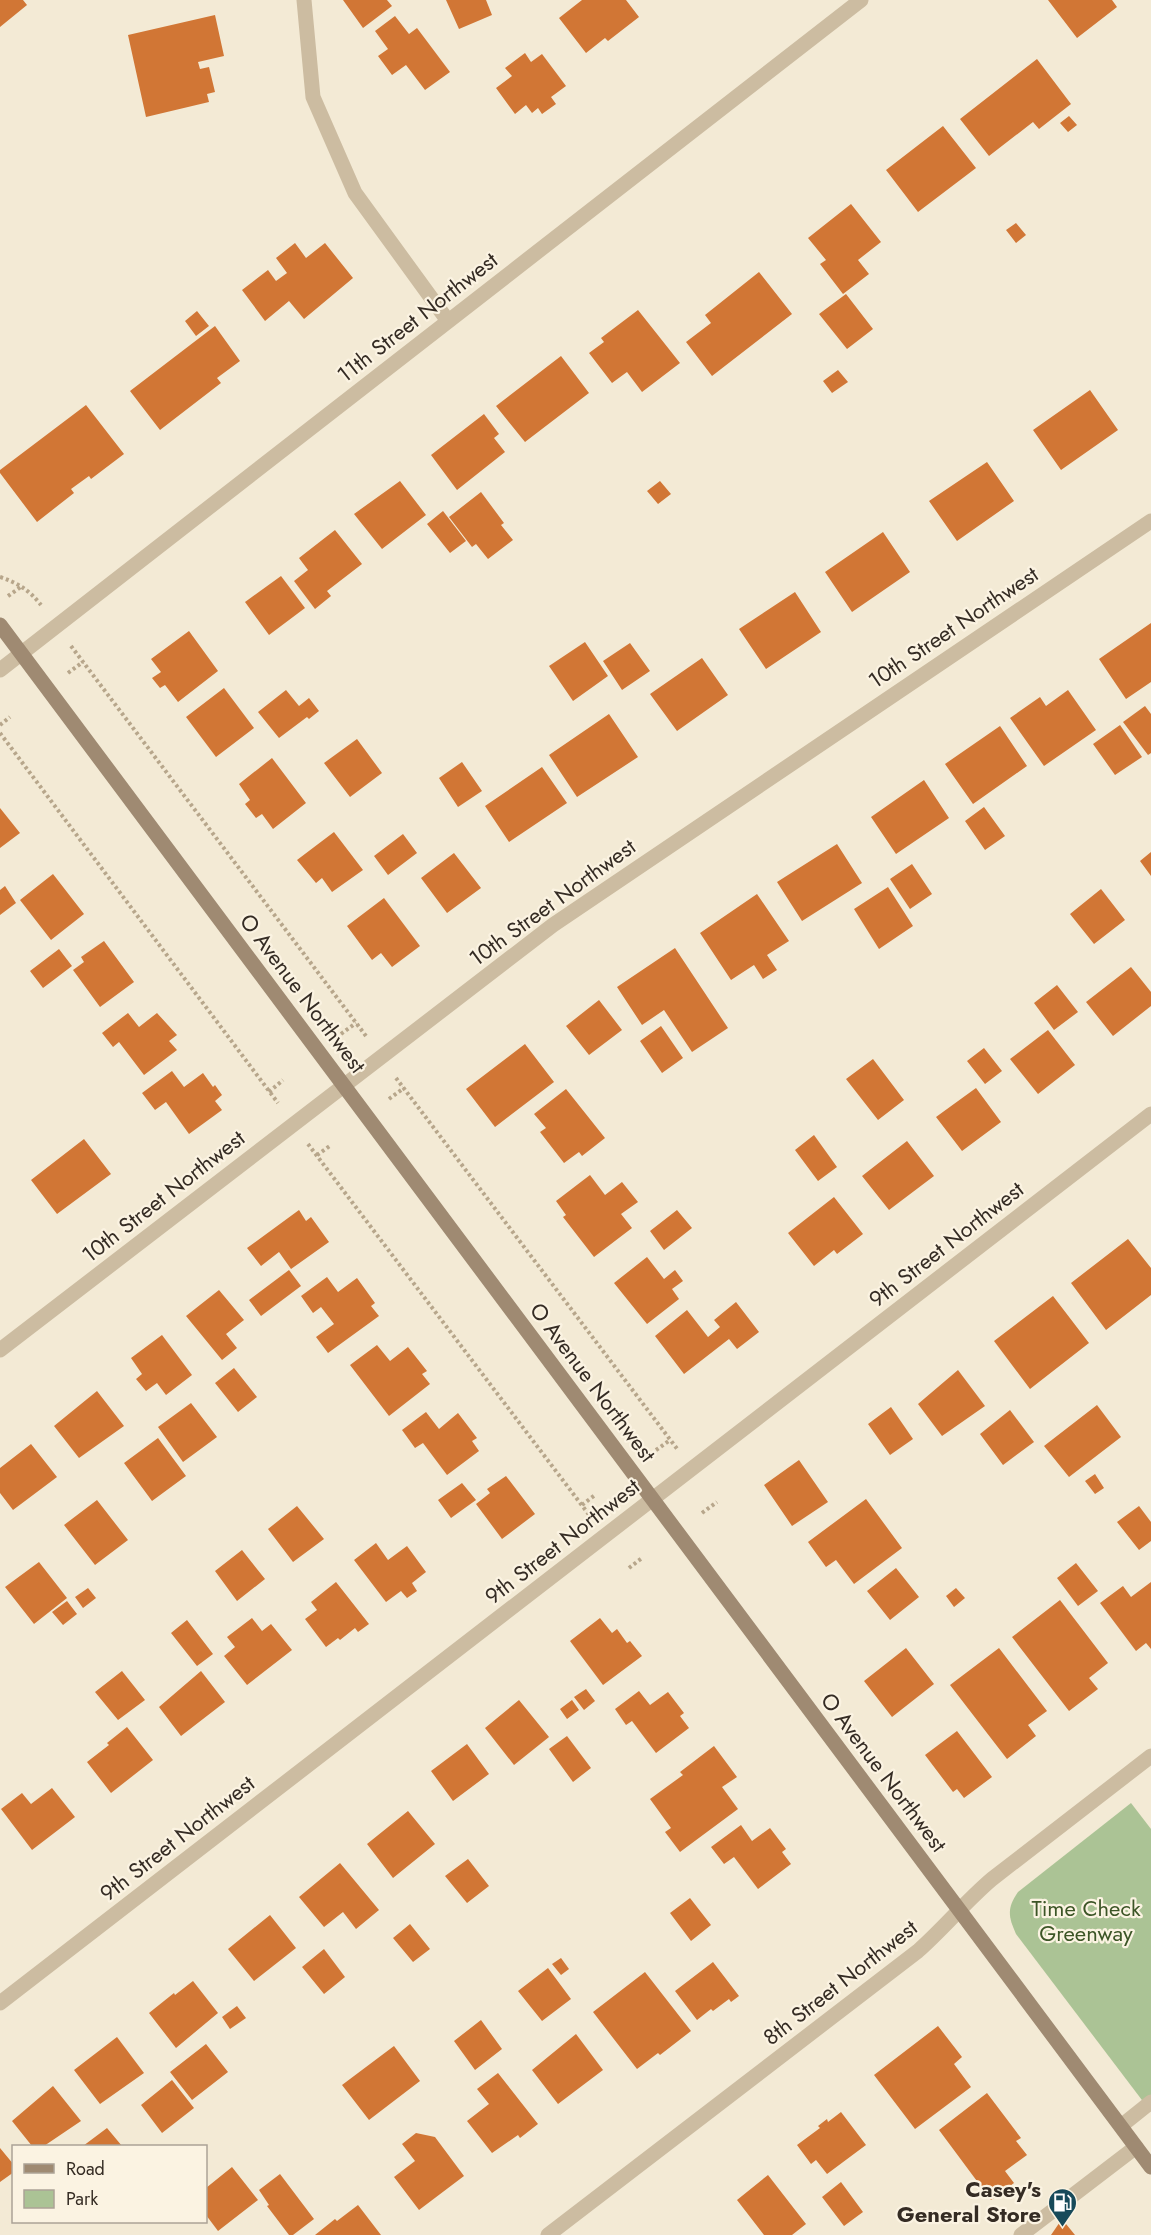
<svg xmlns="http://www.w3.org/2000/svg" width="1151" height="2235" viewBox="0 0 1151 2235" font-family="Jost,sans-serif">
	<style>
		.green { fill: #abc395 }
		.building { fill: #d17635 }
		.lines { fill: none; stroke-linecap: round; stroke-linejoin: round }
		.path { stroke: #b7a68b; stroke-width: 4; stroke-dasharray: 3 3; stroke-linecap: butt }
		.lane { stroke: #ccbca1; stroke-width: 15 }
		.street { stroke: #ccbca1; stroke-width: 15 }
		.secondary { stroke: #9f8a72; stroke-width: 15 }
		.labels { text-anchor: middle; stroke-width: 4.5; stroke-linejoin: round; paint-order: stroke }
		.street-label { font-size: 22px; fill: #352c24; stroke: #fbf3e2 }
		.park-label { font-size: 22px; fill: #3c5526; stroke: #fbf3e2 }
		.poi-label { font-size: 22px; font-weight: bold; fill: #352c24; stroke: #fbf3e2; text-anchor: end }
	</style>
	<rect width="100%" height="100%" fill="#f3ead5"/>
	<path class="green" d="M1131,1803L1151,1829V2112L1016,1934C1008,1916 1007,1908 1018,1892Z"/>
	<path class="building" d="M0,0H23L27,5L0,27Z
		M343,0H387L392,6L363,28Z
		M446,0H486L492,15L459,29Z
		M582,0H626L639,17L608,41L605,38L586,53L559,18Z
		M1048,0H1112L1117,7L1077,38Z
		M215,15L224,56L198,62L200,69L209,67L215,92L207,94L209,102L146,117L128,35Z
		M395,16L409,34L417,28L450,72L425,90L406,65L392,75L378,56L388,49L375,31Z
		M525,53L531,62L542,54L566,86L551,97L556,104L542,114L538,108L532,113L526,105L515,114L496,88L512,76L505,68Z
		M1037,59L1071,104L1039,129L1033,122L989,156L960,119Z
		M1069,116L1077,125L1068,132L1060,123Z
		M943,126L976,168L918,212L886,170Z
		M851,204L881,242L858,260L869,274L843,294L820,264L826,260L808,238Z
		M1016,223L1026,235L1016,243L1006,230Z
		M295,243L306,258L325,243L353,278L304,319L289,301L265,321L242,290L268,270L276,281L287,273L276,258Z
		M759,272L792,314L712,376L686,342L711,323L705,315Z
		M846,294L873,329L847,349L819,314Z
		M638,310L680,363L642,392L627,372L612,383L589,353L604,342L601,338Z
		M197,311L209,326L196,336L185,321Z
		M215,326L240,361L217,378L221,383L160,430L130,391Z
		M561,356L589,393L525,442L496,406Z
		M838,370L848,382L832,393L823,381Z
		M1090,390L1118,430L1061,470L1033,430Z
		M86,405L124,454L91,479L89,476L71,489L74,493L37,522L0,473V470Z
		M484,414L499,434L494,438L505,452L457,490L431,455Z
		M987,462L1014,501L957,541L929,501Z
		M400,481L426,515L382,549L354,514Z
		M660,481L671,494L658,504L647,491Z
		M481,492L504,523L501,525L513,540L488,559L476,544L472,547L449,517Z
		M443,511L466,541L450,553L427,524Z
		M335,530L362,564L327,591L331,596L315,609L294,581L308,570L299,558Z
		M883,532L910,572L852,612L825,572Z
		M281,576L305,608L269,635L245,602Z
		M795,592L821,632L766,669L739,629Z
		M1151,623V682L1126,699L1099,659Z
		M189,631L218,671L178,702L165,685L160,688L152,678L161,672L151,659Z
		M585,642L608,676L573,701L549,666Z
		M630,643L650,671L622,690L603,661Z
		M702,658L728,695L677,731L650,694Z
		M224,688L254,728L216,757L186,717Z
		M286,690L299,706L309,698L319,711L309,719L307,717L279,738L258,712Z
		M1068,690L1096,730L1044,766L1010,718L1040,697L1046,706Z
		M1145,706L1151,714V753L1148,755L1123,722Z
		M609,714L638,757L577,797L549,755Z
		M1120,725L1142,757L1115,775L1093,744Z
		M1000,726L1027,766L973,804L945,764Z
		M357,739L382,773L350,797L324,763Z
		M272,758L306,803L273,829L262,814L256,818L245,804L250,800L239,784Z
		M462,762L482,791L458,807L439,778Z
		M542,767L567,803L509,842L485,806Z
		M924,780L949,818L896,854L871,817Z
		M984,807L1005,836L985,850L965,821Z
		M0,808L20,833L0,848Z
		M334,832L363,870L332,892L322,878L316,883L297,860Z
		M403,834L417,853L388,875L374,856Z
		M837,844L862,883L802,921L777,882Z
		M1151,852V876L1140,861Z
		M454,853L481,888L447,913L421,878Z
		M912,864L932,894L910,909L890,879Z
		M53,874L84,914L51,940L20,900Z
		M5,886L16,903L0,915V890Z
		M888,887L913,926L879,949L854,909Z
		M1101,889L1125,920L1094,944L1070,914Z
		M757,894L789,941L767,955L777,970L763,979L754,965L731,980L700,933Z
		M384,898L420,946L392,967L381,953L372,960L347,926Z
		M104,941L134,982L100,1007L73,970L84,962L81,957Z
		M675,948L728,1028L692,1052L664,1010L642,1025L617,987Z
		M59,949L72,966L43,988L30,971Z
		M1131,967L1151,992V1006L1113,1036L1086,1002Z
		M1057,985L1078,1012L1054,1030L1034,1003Z
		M599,1000L622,1030L589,1055L566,1026Z
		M128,1013L139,1027L157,1013L177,1035L169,1041L177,1050L144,1075L119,1042L113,1047L102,1033Z
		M661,1026L683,1058L662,1073L640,1041Z
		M1048,1030L1075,1065L1038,1094L1010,1059Z
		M525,1044L554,1082L495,1127L466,1089Z
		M984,1048L1002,1071L985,1084L967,1061Z
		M873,1059L904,1100L878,1120L846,1079Z
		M172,1071L184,1087L203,1073L213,1087L215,1085L222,1095L215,1101L222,1110L189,1134L166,1102L155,1110L142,1093Z
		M976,1088L1001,1122L962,1151L936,1117Z
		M566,1089L605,1138L582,1156L579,1152L564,1163L540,1132L546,1128L534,1114Z
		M814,1135L837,1167L818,1181L795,1150Z
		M84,1139L111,1174L57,1214L31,1180Z
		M907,1141L934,1176L889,1210L862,1176Z
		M590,1175L605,1195L622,1182L638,1202L621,1214L632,1228L594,1257L563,1217L566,1215L556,1201Z
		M834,1197L863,1234L837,1254L834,1250L814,1266L788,1233Z
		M299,1210L306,1221L311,1217L329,1242L291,1269L279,1252L261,1266L247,1248Z
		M677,1210L692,1228L664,1250L650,1231Z
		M1128,1239L1151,1268V1295L1106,1330L1071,1283Z
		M647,1257L664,1279L675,1270L683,1281L672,1289L679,1299L647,1324L614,1283Z
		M289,1270L301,1286L261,1316L249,1300Z
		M327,1277L338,1292L357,1278L375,1303L371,1306L379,1316L328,1353L316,1337L334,1324L321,1307L313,1313L301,1296Z
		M219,1290L244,1320L226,1334L237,1348L222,1360L186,1316Z
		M1053,1296L1089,1343L1030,1389L994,1341Z
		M736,1302L759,1332L737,1349L729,1339L684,1374L655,1336L687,1310L708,1337L720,1327L714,1320Z
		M162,1335L192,1375L166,1395L157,1383L146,1391L136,1379L142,1374L131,1358Z
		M377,1345L390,1361L408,1347L427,1371L422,1374L430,1384L389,1416L350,1365Z
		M234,1368L257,1397L238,1412L215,1383Z
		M958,1370L985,1406L942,1436L918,1404Z
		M97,1391L124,1426L79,1458L54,1426Z
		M191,1403L217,1437L183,1462L158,1427Z
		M1097,1405L1121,1437L1069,1477L1044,1446Z
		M891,1407L913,1439L890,1455L868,1424Z
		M1010,1410L1034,1442L1003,1465L980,1434Z
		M426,1412L439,1429L458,1413L477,1438L472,1441L479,1451L447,1475L423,1443L415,1448L402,1430Z
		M158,1438L186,1476L152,1501L124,1463Z
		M31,1444L57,1477L13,1510L0,1493V1468Z
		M799,1460L828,1502L792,1526L764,1485Z
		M1095,1474L1104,1488L1095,1494L1085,1481Z
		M506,1476L535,1514L502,1539L476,1504L490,1493L487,1489Z
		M462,1483L476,1500L451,1518L438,1500Z
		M866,1499L902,1548L854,1584L836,1560L826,1567L808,1542Z
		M97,1500L128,1540L95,1565L64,1525Z
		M297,1506L324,1539L293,1562L268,1529Z
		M1139,1506L1151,1522V1541L1139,1550L1117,1522Z
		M376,1543L388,1560L407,1546L426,1572L412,1583L417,1591L407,1598L401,1591L386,1602L354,1560Z
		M242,1550L265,1579L237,1601L215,1571Z
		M39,1562L67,1598L34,1624L5,1587Z
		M1076,1563L1098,1591L1078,1606L1057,1578Z
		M896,1568L919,1597L890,1620L867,1591Z
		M336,1582L369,1624L358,1632L355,1628L340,1640L338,1638L326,1647L305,1619L317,1610L311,1602Z
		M1151,1582V1649L1146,1643L1136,1651L1100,1603L1123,1586L1131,1597Z
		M88,1588L96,1598L83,1608L75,1597Z
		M956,1588L965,1598L954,1607L946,1596Z
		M1060,1600L1108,1663L1089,1678L1098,1689L1069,1711L1012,1637Z
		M67,1601L77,1614L63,1625L52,1612Z
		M252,1618L262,1631L271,1624L292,1650L247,1685L224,1656L235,1647L227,1637Z
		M600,1618L612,1633L617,1629L627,1643L630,1641L642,1656L603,1685L570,1641Z
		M187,1620L213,1654L197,1666L171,1633Z
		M906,1648L934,1684L892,1717L864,1681Z
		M999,1648L1047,1711L1028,1725L1036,1736L1007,1759L950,1685Z
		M122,1671L145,1700L118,1720L95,1692Z
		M201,1671L225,1702L181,1736L159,1707Z
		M586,1689L595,1701L584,1710L574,1697Z
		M639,1691L650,1705L668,1692L684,1713L680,1716L689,1728L656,1753L632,1721L626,1725L615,1709Z
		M519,1700L549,1737L514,1765L485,1728Z
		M572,1700L579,1710L567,1719L560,1709Z
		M127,1727L153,1760L111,1793L87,1762L109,1745L107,1743Z
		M957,1731L992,1777L964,1798L957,1789L953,1792L925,1755Z
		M567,1736L591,1768L573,1782L549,1749Z
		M467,1744L489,1774L453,1801L431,1771Z
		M714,1746L737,1777L722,1787L738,1809L680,1852L665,1832L671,1828L650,1799L683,1775L680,1772Z
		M52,1788L75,1817L32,1850L1,1809L22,1793L31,1804Z
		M408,1811L435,1844L393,1878L367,1844Z
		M741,1825L752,1841L770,1828L786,1849L782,1852L791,1864L758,1889L734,1857L724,1864L711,1847Z
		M468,1859L489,1886L467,1903L445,1876Z
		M340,1863L379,1910L356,1929L343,1912L324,1927L299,1897Z
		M690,1898L711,1925L691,1941L670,1913Z
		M270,1915L296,1948L254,1981L228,1949Z
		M410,1924L430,1949L413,1962L393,1938Z
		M324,1949L345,1977L324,1994L302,1967Z
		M561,1958L569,1969L561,1975L552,1964Z
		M713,1962L739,1996L731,2002L729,1999L713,2011L711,2009L697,2020L675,1991Z
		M548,1968L571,1999L542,2021L518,1991Z
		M645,1972L691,2031L660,2055L658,2053L637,2069L593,2012Z
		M193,1981L218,2013L176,2048L149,2013L174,1993L175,1995Z
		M237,2006L246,2018L230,2029L222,2017Z
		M481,2020L502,2049L475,2070L454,2041Z
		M938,2026L962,2057L954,2064L971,2087L915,2129L874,2075Z
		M576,2034L603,2070L558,2104L532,2070Z
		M117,2037L144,2073L100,2104L74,2070Z
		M206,2044L228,2072L192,2100L170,2072Z
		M394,2046L420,2081L369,2120L342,2085Z
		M498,2073L538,2124L520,2138L518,2135L492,2153L467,2121L489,2104L477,2089Z
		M172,2080L194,2108L162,2133L141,2105Z
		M53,2086L81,2121L44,2146H32L12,2121Z
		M987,2093L1021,2138L1016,2141L1027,2155L1005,2171L1014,2183L991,2200L939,2130Z
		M841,2112L866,2145L827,2174L816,2160L811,2164L797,2145L820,2128L818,2126L827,2119L828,2122Z
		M107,2128L122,2146H83Z
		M416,2133L435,2137L464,2176L419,2210L394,2177L415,2161L402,2144Z
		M0,2148L14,2165V2172L0,2182Z
		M232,2167L258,2200L218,2231L206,2215V2188Z
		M280,2174L314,2219L293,2235H289L267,2206L269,2205L259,2190Z
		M768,2175L806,2224L792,2235H764L737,2200Z
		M841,2182L863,2212L844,2226L822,2197Z
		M358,2205L381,2235H315L335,2219L337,2221Z
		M1062,2219L1075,2235H1051Z"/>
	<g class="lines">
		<path class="path" d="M0,577C18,583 29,590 41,605
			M8,596L22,586
			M71,646L366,1036
			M68,673L83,662
			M0,725L10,717
			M0,733L278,1103
			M341,1034L356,1023
			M396,1078L678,1450
			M269,1092L283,1080
			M389,1099L404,1088
			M308,1144L590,1516
			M317,1155L331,1145
			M656,1450L670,1440
			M582,1505L595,1495
			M702,1513L717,1502
			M629,1568L642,1558"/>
		<path class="lane" d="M1121,2126L1151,2102
			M1021,2235L1136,2147"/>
		<path class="street" d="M304,0L313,97L355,193L448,321
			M0,670L861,0
			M0,1350L553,925L1151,521
			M0,2003L1151,1114
			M548,2235L918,1951C944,1928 966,1901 992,1879L1151,1756"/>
		<path class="secondary" d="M0,625L1151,2167"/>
	</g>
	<defs>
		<symbol id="fuel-pin" viewBox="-11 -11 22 30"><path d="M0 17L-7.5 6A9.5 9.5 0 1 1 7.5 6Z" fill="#174a5a" stroke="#fbf3e2"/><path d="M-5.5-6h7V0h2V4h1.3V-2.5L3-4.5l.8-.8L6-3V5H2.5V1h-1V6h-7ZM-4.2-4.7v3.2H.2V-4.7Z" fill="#fff"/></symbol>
	</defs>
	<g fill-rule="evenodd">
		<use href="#fuel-pin" x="1046" y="2186" width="33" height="45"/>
	</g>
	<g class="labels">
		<g class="street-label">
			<text transform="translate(417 317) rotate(-38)" y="8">11th Street Northwest</text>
			<text transform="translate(953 627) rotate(-34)" y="8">10th Street Northwest</text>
			<text transform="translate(552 902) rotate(-36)" y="8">10th Street Northwest</text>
			<text transform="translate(303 993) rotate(53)" y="8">O Avenue Northwest</text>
			<text transform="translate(163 1196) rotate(-38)" y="8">10th Street Northwest</text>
			<text transform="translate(946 1244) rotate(-38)" y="8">9th Street Northwest</text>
			<text transform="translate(593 1382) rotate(53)" y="8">O Avenue Northwest</text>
			<text transform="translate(562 1541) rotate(-38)" y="8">9th Street Northwest</text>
			<text transform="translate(884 1772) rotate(53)" y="8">O Avenue Northwest</text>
			<text transform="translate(177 1838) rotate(-38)" y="8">9th Street Northwest</text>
			<text transform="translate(840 1982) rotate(-38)" y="8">8th Street Northwest</text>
		</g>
		<g class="park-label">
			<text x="1086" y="1916">Time Check<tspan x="1086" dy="25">Greenway</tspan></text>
		</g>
		<g class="poi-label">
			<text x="1041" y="2197">Casey's<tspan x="1041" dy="25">General Store</tspan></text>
		</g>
	</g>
	<rect x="12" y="2145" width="195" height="78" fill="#fbf3e2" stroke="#aca396" stroke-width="1.5"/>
	<rect x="24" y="2164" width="30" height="9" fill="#9f8a72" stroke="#aca396" stroke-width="1.5"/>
	<text x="66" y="2175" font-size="18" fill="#352c24">Road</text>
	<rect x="24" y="2190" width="30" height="18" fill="#abc395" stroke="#aca396" stroke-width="1.5"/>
	<text x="66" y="2205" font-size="18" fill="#352c24">Park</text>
</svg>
